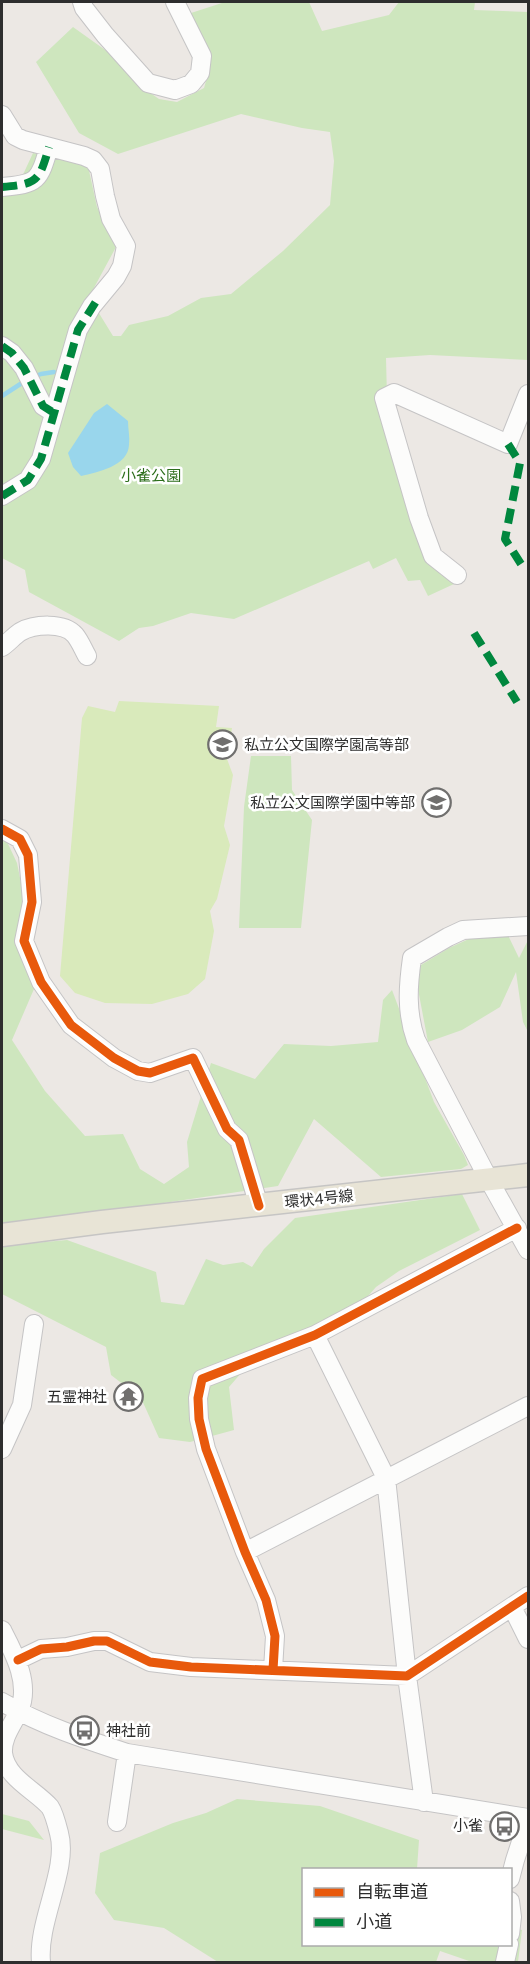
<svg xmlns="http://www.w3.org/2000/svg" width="530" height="1964" viewBox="0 0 530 1964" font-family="Overpass,'Noto Sans JP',sans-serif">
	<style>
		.green { fill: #cee6be }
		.pitch { fill: #d9eabb }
		.water { fill: #99d6ec }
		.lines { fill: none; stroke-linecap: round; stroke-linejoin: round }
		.stream { stroke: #99d6ec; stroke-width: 4.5 }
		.minor-casing { stroke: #c5c4c5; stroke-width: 20 }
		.major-casing { stroke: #c6c5c4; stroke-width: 25 }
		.minor { stroke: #fcfcfb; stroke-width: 18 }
		.major { stroke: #e8e4d6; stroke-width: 22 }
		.quiet { stroke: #00873e; stroke-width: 8; stroke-dasharray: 15 8; stroke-linecap: butt }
		.cycleway-casing { stroke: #fff; stroke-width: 13 }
		.cycleway { stroke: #e8590c; stroke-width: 9 }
		.labels { text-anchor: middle; stroke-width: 5; stroke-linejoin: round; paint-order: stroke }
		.park-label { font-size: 15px; fill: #2c6e1b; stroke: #fff }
		.poi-label { font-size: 15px; fill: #2e2e2e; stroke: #fff; text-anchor: end }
		.street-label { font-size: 15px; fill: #2e2e2e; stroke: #fff }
	</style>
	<rect width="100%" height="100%" fill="#ece8e4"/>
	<path class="green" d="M225,2H309L322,31L389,15L399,2H475L474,10L528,12V360L430,355L386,358L388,437L425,559L454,584L428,596L420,580L408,581L396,558L373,569L369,561L234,619L191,613L153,626L139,628L119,641L29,592L25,570L2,558V177L20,181L33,153L88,166L97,207L116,247L89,297L113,336H121L129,325L168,316L201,298L231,294L283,251L330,205L334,161L330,132L302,128L241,114L118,154L79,133L36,62L73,27L122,62L146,90L159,99L177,102L204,88L209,71L191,13Z
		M251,756H291L292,790L312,820L301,928H239L244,807Z
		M2,831L17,863L33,942L34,989L12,1040L45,1091L85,1136L123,1134L140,1169L164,1184L189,1167L187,1142L211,1063L255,1079L284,1044L331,1046L378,1042L383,1000L392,990L434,1102L464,1155L468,1165L461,1169L381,1177L314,1119L278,1186L56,1219L2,1223Z
		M506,931L519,958L528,940V1032L523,1022L516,972L500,1007L462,1030L428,1042L417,984L421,965L449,948L482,933Z
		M462,1194L480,1230L399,1271L376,1287L348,1319L262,1349L229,1387L234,1430L190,1442L159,1438L141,1398L111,1375L106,1347L2,1294V1246L67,1240L156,1272L161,1302L184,1305L206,1259L223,1265L243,1262L252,1267L264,1249L295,1218Z
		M237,1799L320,1806L419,1840L417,1869L304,1870V1944H510L511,1927L522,1930L518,1962H472L440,1951L436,1962H218L164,1928L114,1920L95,1893L100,1853L173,1823L206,1813Z
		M2,1814L29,1821L44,1840L2,1829Z"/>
	<path class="pitch" d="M119,701L219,706L216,727L232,728L227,759L233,775L224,826L230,845L217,899L210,911L214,931L205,979L188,994L152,1004L105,1003L75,993L60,976L82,718L88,706L115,712Z"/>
	<path class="water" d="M107,404L128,421C128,429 130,437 129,445C128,466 98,472 81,476L73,467L68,453L94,413Z"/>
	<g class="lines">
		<path class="stream" d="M33,377L41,374L54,372
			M2,396L25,381"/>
		<defs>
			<path id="minor" d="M82,2L84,8L105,35L148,83L175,90L191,84L200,73L202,56L175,2
				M2,115L15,136L23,140L84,156L93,160L100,169L105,196L111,219L126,246L122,266L116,277L92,306L78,330L41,459L28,480L2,496
				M2,187C38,184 39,181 49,147
				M2,346L12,353L24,368L43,406L54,413
				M457,575L433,556L419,518L384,398L394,393L508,444L528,394
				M2,647C8,643 14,636 20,632C34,624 64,622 75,635C80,641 83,649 87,656
				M2,829L20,839L28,855L32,902L24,941L41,982L71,1025L114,1058L138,1071L150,1073L193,1058L227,1129L239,1140L259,1206
				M528,926L463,930L448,937L412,958C408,986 406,1012 416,1040L489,1180L528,1250
				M315,1335L386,1478L407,1676L424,1802
				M2,1449L22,1405L34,1324
				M245,1552L528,1406
				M512,1607L528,1639
				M2,1630C14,1653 31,1684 19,1711C13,1724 2,1737 3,1753C6,1778 35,1790 50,1807C54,1813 57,1825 59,1833C69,1869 37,1921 41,1962
				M18,1660L41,1649L67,1647L94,1641H107L150,1662L191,1667L407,1676L528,1596
				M273,1670L275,1636L266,1600L245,1552L206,1449L199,1419L198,1398L202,1379L315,1335L517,1228
				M2,1702C41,1725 84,1739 127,1753L528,1818
				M117,1822L127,1753
				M510,1879L515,1860L528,1820
				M510,1901L512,1917L510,1934
				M505,1962L509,1944"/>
			<path id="major" d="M2,1235L102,1222L528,1175"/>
		</defs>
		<use href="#minor" class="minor-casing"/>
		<use href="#major" class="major-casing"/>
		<use href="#minor" class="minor"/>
		<use href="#major" class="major"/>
		<path class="quiet" d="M2,187C38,184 39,181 49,147
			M2,346L12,353L24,368L43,406L54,413
			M508,444L520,463L505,539L521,564
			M2,496L28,480L41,459L78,330L97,300
			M474,633L517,702"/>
		<defs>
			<path id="cycleway" d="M2,829L20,839L28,855L32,902L24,941L41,982L71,1025L114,1058L138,1071L150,1073L193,1058L227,1129L239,1140L259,1206
				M18,1660L41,1649L67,1647L94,1641H107L150,1662L191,1667L407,1676L528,1596
				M273,1670L275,1636L266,1600L245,1552L206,1449L199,1419L198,1398L202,1379L315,1335L517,1228"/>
		</defs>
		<use href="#cycleway" class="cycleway-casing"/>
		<use href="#cycleway" class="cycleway"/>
	</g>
	<defs>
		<symbol id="school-ring" viewBox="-11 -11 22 22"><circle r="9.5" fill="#fff" stroke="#706f6e" stroke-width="1.5"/><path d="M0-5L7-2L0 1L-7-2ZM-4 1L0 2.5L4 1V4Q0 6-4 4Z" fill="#706f6e"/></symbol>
		<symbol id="temple-ring" viewBox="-11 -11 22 22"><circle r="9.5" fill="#fff" stroke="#706f6e" stroke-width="1.5"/><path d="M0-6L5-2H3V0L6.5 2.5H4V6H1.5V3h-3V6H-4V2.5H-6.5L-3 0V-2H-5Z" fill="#706f6e"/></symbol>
		<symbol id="bus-ring" viewBox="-11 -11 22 22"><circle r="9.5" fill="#fff" stroke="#706f6e" stroke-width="1.5"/><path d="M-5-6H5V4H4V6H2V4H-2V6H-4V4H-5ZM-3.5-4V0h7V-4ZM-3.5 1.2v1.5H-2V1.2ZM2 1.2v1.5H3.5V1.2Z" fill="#706f6e"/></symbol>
	</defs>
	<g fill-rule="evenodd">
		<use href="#school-ring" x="206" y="728" width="33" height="33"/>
		<use href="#school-ring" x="420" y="786" width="33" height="33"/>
		<use href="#temple-ring" x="112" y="1380" width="33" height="33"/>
		<use href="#bus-ring" x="68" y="1714" width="33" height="33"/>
		<use href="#bus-ring" x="488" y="1810" width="33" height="33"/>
	</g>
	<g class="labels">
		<g class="park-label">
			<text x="151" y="481">小雀公園</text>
		</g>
		<g class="poi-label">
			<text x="244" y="750" text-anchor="start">私立公文国際学園高等部</text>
			<text x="415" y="808">私立公文国際学園中等部</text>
			<text x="107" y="1402">五霊神社</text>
			<text x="106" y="1736" text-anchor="start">神社前</text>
			<text x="483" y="1831">小雀</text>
		</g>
		<g class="street-label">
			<text transform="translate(319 1199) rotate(-6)" y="5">環状4号線</text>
		</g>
	</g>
	<rect width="530" height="1964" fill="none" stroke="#2e2e2e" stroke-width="6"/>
	<rect x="302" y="1868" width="210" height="78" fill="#ffffff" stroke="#ababab" stroke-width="1.5"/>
	<rect x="314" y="1888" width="30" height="9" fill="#e8590c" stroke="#ababab" stroke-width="1.5"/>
	<text x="356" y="1898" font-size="18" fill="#2e2e2e">自転車道</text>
	<rect x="314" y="1918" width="30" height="9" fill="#00873e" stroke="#ababab" stroke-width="1.5"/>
	<text x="356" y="1928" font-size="18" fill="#2e2e2e">小道</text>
</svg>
